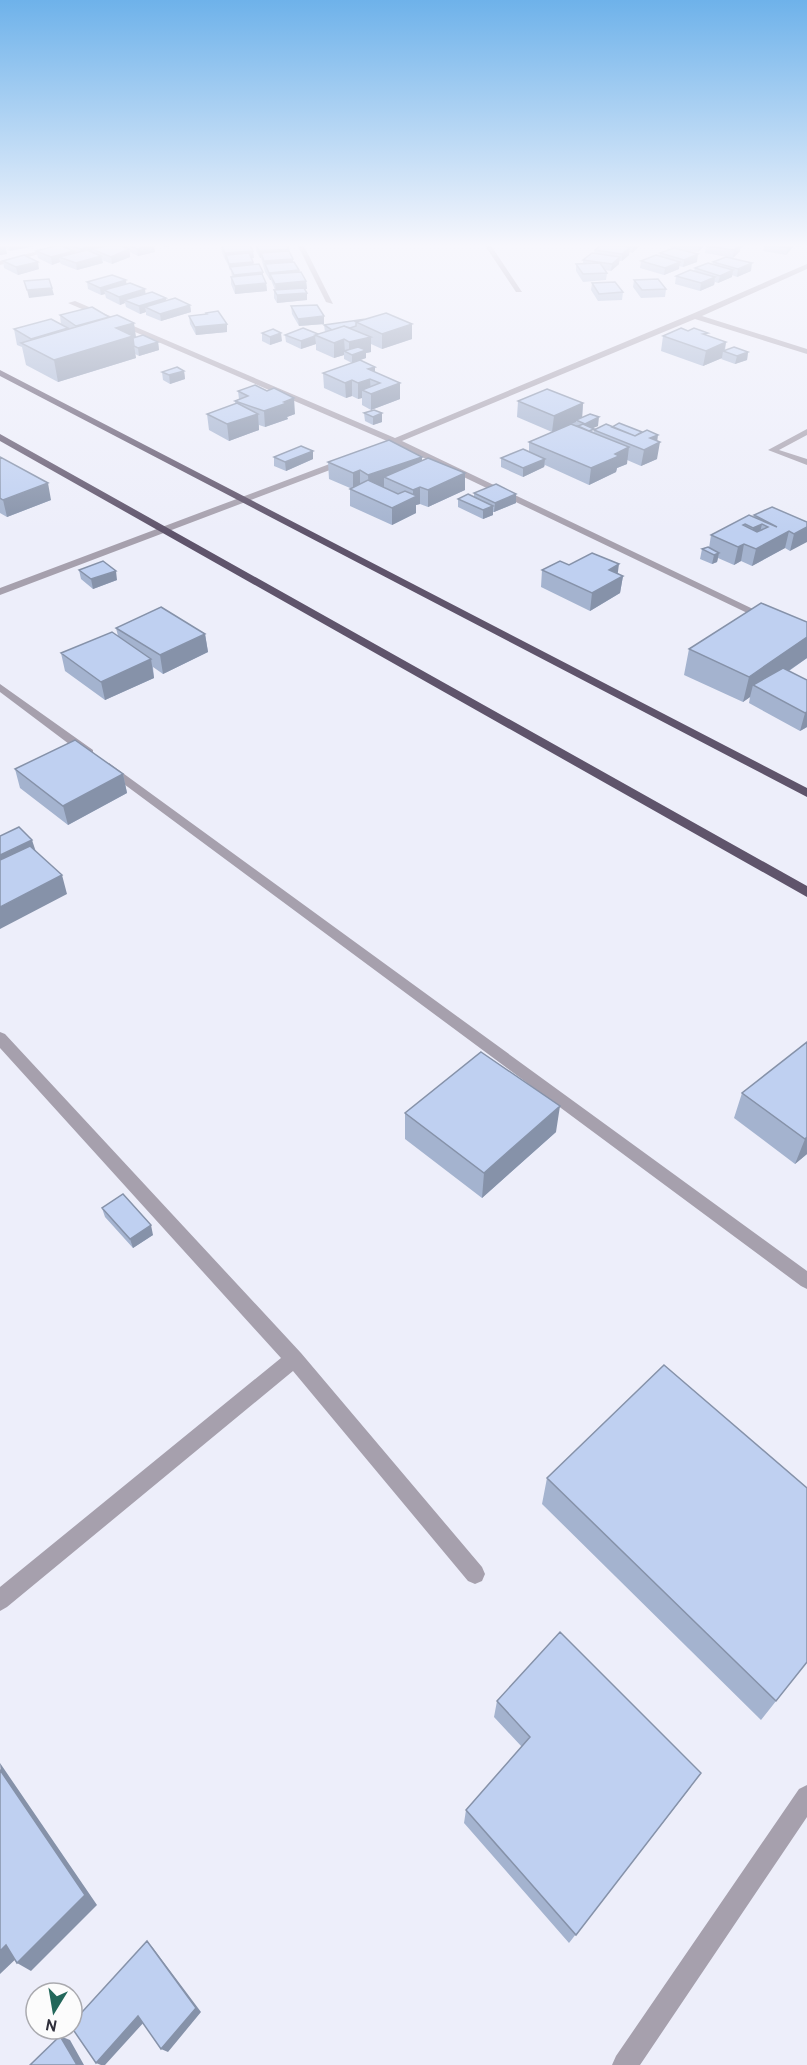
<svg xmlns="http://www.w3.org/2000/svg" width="807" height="2065" viewBox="0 0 807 2065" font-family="Overpass,sans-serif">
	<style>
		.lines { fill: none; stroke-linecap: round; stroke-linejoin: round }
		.minor { fill: #a6a0ad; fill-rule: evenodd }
		.trunk { fill: #5f546b; fill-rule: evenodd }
		.wall { fill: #a4b3cf }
		.shaded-wall { fill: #8692a9 }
		.building { fill: #bfd0f1; stroke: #8692a9; stroke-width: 1.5; fill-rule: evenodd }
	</style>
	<rect width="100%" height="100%" fill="#edeefa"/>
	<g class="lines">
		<path class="minor" d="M65,244H74L0,265V261Z
			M297,244H303L333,304L326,302Z
			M484,244H490L522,292H516Z
			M807,264V269L702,316L807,349V354L695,319L402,441L770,617L771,619L766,622L395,444L373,451V447L387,441L68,303L75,301L395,438L692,314Z
			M807,429V435L779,450L807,459V465L768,450Z
			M348,457L351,458V462L0,595V588Z
			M0,684L93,750V756H85L0,692Z
			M109,763L807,1271V1289L801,1286L105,770L103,767Z
			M0,1032L5,1034L301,1353L482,1567L485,1574L482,1581L475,1584L468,1581L293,1371L7,1607L0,1611V1587L281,1358L0,1048Z
			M807,1785V1817L640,2065H612L616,2056L799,1789Z"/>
		<path class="trunk" d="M0,370L807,788V797L0,376Z
			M0,434L807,886V897L0,441Z"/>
	</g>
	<path class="wall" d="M0,244H33L34,246L10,251L6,249L7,254L0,255Z
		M65,244H152L155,252L138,256L130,252V257L112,264L102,260L103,263L77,270L61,264L60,262L52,265L38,258L36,251L66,248Z
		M158,244H181L165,247Z
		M222,244H251L254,258H252L254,265L263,272V277L266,283L267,291L235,294L231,284V277H232L231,271L222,253L221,245H223Z
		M256,244L289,249V251L293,259V262L306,281L307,289H304L307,300L277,303L274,298V290H275L271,280H270L265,272L261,258H260L256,251Z
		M602,244H641L640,246L632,253L629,252V255L622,261H619V264L611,271L605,270L607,273L606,280L583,282L576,271V264H583V260L594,253L595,250Z
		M671,244H705V245L698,252L681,250L697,262L683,267L679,266V269L664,275L640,268L641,261L660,256V253L672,248H670Z
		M708,244H747L742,248H740V251L733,258L705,253L706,246Z
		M764,244H803L801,247L794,246L786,255L763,251Z
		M3,261L39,269L18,275L4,268Z
		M713,262L751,271L737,277L732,275V277L718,283L715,282L714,285L700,291L675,284L676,276L694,271L695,268L713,264Z
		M634,280L666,289L665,297L641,298L633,287Z
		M87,282L126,284L146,294L166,298V301L190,305L191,312L161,321L146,315V312L140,314L126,307L125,303L120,305L106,298L105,294L101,295L88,289Z
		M592,283L623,292L622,300L598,301L591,290Z
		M291,306L324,324L299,326L292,314Z
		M206,313L227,332L196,335L190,324L189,316L206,314Z
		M60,315L136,337L158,342L159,350L139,356L135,354L136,358L58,382L26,365L22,347L17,345L14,329L61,325Z
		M366,319L412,324V339L382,349L371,344V352L366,353V358L360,360L375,367V372L400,383V399L371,410L362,405V398L358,399L352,396L346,398L324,388L323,373L352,363L344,359V355L334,358L316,350V344L301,349L286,342L285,335L318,334L325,332L324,325Z
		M262,333L282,341L270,345L262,341Z
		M663,336H707L726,342L725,351L748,352L747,360L735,364L721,359L722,358L703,366L661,351Z
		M184,371L185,379L170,384L163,380L162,372Z
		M238,391L295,414L287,417L288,419L265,427L259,425V430L229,441L209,430L207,414L235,404V401L239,399Z
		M518,401L583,403L582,417L598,426L592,428L593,433L594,430L657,441V459L641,466L627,460V464L617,468L616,472L589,485L545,465L544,467L523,477L501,467V458L529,451V442L552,432L517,417Z
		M364,413H382V422L373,425L365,421Z
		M0,457L51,500L7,517L0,513Z
		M274,457L313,459L286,471L274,466Z
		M422,457V460L465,473V490L428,507L420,504L416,505V513L392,525L350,506V488L329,479L328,462Z
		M474,493L516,503L494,512H493V515L483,519L458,507V499L474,497Z
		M754,515L807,522L790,551L785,548L752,566L741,561L734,565L718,558L717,562L712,564L700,559L702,549L709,548L711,535L754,517Z
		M79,570L117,580L93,589L81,579Z
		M542,570L618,573L623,576L620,593L590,611L541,587Z
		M807,622V658L789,671L807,680V727L800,731L749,703L750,697L743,702L684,675L689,649Z
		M116,628L205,634L208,652L163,674L153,667L154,678L105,700L65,671L61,653L118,636Z
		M15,769L123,774L127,793L68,825L20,788Z
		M807,1042V1154L795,1164L734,1118L742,1093Z
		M405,1113L556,1132L482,1198L405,1139Z
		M102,1208L153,1235L133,1248L105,1217Z
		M547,1478L807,1662L761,1720L542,1504Z
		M497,1701L691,1787L569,1943L464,1823L466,1810L522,1747L494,1717Z"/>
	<path class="shaded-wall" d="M8,244H33L34,246L10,251Z
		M101,244L102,251L92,249L93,254L82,257L80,249Z
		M154,244L155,252L138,256L137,249Z
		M165,244H181L165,247Z
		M635,244H641L640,246L632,253L633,246Z
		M700,244H705V245L698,252L699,245Z
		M741,244L740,251L733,258L734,250Z
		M791,244H794L793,247L786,255L788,248Z
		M5,246L7,254L0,255V247Z
		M630,247L629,255L622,261V254Z
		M129,249L130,257L112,264L111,257Z
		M289,249V256L261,253V258H260L259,251Z
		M74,251L75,259L59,257L60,262L52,265L51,257Z
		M253,251L254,258L228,260L226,255L225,261V253Z
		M698,254L697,262L683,267L684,260Z
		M101,256L103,263L77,270L76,263Z
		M620,257L619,264L611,271L612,264Z
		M293,259V266L265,264L264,261Z
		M38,262L39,269L18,275L16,267Z
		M253,262L254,269L230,267V271L229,264Z
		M680,262L679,269L664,275L665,268Z
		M752,263L751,271L737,277L738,269Z
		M299,270L300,278L270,274L271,280H270L269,273Z
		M733,270L732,277L718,283L720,276Z
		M263,272V280L235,282L234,275Z
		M715,277L714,285L700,291L701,283Z
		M126,280L127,288L104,290L105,294L101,295L100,288Z
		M306,281L307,289L276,291L275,284Z
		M266,283L267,291L235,294V286Z
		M52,288L54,295L29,298L27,290Z
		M145,289L146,297L124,300L125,303L120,305L119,297Z
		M307,293V300L277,303V295Z
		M166,298L167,306L145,307L146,312L140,314L139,306Z
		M190,305L191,312L161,321L160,314Z
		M324,316V324L299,326L298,319Z
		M134,323L137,344L134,345L136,358L58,382L54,360L116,328Z
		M227,324V332L196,335L195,327Z
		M412,324V339L382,349V334Z
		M68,328L71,343L34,350L31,339Z
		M281,333L282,341L270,345V337Z
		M315,336L316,344L301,349V341Z
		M371,337V352L366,353V358L352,363V355L349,354V342Z
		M344,339L345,352L344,351V355L334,358V343Z
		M158,342L159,350L139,356L138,348Z
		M726,342L724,352L723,351L722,358L703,366L706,351Z
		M748,352L747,360L735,364L737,356Z
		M375,367V381L370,379L371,394L362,390V398L358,399V383L368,369Z
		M184,371L185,379L170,384L169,375Z
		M352,380V396L346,398L345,383Z
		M400,383V399L371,410V394Z
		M294,398L295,414L287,417L288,419L265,427L264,411L284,402Z
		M583,403L582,419L576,420V422L552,432L554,416Z
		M382,413V422L373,425V417Z
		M258,414L259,430L229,441L227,424Z
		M599,417L598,426L584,432L585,424Z
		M658,435L657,443L660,442L657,459L641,466L644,450L650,438Z
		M629,447L627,464L617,468L616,472L589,485L591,468L615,454Z
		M313,451V459L286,471L285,462Z
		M422,457V474L384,477V487L369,492L368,475Z
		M545,459L544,467L523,477V468Z
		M360,470V487L353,490V473Z
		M465,473V490L428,507V490Z
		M48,483L51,500L7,517L3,500Z
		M420,487V504L416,505V513L392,525V508L413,498V490Z
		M516,494V503L494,512L495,503Z
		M493,506V515L483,519V510Z
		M762,524L758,541L749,545L753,528Z
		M807,527V542L790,551L794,534Z
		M789,531L785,548L752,566L756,549Z
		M744,544L741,561L734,565L738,547Z
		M719,553L717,562L712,564L714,555Z
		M619,564L617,579L623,576L620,593L590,611L592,593L609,570Z
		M116,571L117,580L93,589L91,579Z
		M205,634L208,652L163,674L160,655Z
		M807,637V658L762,689L753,685L750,697L743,702L749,677Z
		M151,659L154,678L105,700L101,682Z
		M807,712V727L800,731L805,713Z
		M123,774L127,793L68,825L63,806Z
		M32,840L38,858L0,877V855Z
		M62,875L67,894L0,929V907Z
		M560,1106L556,1132L482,1198L484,1173Z
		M807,1137V1154L795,1164L805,1139Z
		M151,1225L153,1235L133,1248L130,1239Z
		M0,1763L97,1905L31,1971L17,1963Z
		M147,1941L153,1948L201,2012L168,2052L161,2049Z
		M6,1945L21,1954L0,1974V1951Z
		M138,2016L145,2021L105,2065H101L96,2063Z
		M60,2036L70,2040L84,2065H77Z"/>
	<path class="building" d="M67,244H101L80,249Z
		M113,244H116L129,249L111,257L92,249Z
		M125,244H154L137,249Z
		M241,244H249L253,251L225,253L221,245Z
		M256,244H286L289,249L259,251Z
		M602,244H606L630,247L622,254L595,250Z
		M621,244H635L633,246Z
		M708,244H741L734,250L706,246Z
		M764,244H791L788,248Z
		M59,245L74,251L51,257L36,251Z
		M674,248L698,254L684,260L660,253Z
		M87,250L101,256L76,263L59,257Z
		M289,251L293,259L264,261L261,253Z
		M249,253L253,262L229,264L226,255Z
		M592,253L620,257L612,264L583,260Z
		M24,255L38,262L16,267L3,261Z
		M656,255L680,262L665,268L641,261Z
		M726,257L752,263L738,269L713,262Z
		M294,262L299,270L269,273L265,264Z
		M600,263L607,273L583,274L576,264Z
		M708,263L733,270L720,276L695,268Z
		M259,264L263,272L234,275L230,267Z
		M690,270L715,277L701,283L676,276Z
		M301,272L306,281L275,284L270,274Z
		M262,274L266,283L235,286L231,277Z
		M112,275L126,280L100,288L87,282Z
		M49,279L52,288L27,290L24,281Z
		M658,279L666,289L642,290L634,280Z
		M615,282L623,292L599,294L592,283Z
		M130,283L145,289L119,297L104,290Z
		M304,288L307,293L277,295L274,290Z
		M152,292L166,298L139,306L124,300Z
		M175,298L190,305L160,314L145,307Z
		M317,305L324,316L298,319L291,306Z
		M92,307L109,317L76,326L60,315Z
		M218,311L227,324L195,327L189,316L207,314L206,313Z
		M386,313L412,324L382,334L356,322Z
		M117,315L134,323L116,328L133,336L54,360L21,343Z
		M51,319L68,328L31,339L14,329Z
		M366,319L356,322V326L350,328L344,326L332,330L324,325Z
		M344,326L371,337L349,342L344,339L334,343L315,335Z
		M303,328L318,334L315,335V336L301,341L285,335Z
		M681,328L688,331L694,328L708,333L703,334L726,342L706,351L663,336Z
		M273,329L281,333L270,337L262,333Z
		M143,335L158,342L138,348L134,346L133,338Z
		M358,347L366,350L352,355L344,351Z
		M734,347L748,352L737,356L723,351Z
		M360,360L375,367L368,369L400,383L371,394L362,390L380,383L370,379L358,383L352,380L345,383L323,373Z
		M177,367L184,371L169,375L162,372Z
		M255,385L267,391L274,388L294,398L284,402L287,403L264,411L235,401L248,396L238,391Z
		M547,389L583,403L554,416L518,401Z
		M237,403L258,414L227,424L207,414Z
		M374,410L382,413L373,417L364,413Z
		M590,414L599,417L585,424L576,420Z
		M619,423L642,432L635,436L612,427Z
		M571,424L629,447L615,454L619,456L591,468L529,442Z
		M583,424L594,429L589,431L578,426Z
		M606,424L635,436L647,430L658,435L650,438L660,442L644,450L594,430Z
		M389,440L422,457L368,475L360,470L353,473L328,462Z
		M301,446L313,451L285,462L274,457Z
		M523,449L545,459L523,468L501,458Z
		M0,457L48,483L3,500L0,498Z
		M428,458L465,473L428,490L420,487L413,490L384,477Z
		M368,480L398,494L405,491L417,496L392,508L350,489Z
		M496,484L516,494L495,503L474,493Z
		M468,494L493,506L483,510L458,499Z
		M772,507L807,522V527L794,534L789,531L756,549L744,544L738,547L711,535L749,515L777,527L754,515ZM745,524L753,528L762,524L768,527L757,532L743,525Z
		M708,547L719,553L714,555L702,549Z
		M592,553L619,564L609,570L623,576L592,593L542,570L560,561L569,565Z
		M103,561L116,571L91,579L79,570Z
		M761,603L807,622V637L749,677L689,649Z
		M161,607L205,634L160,655L116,628Z
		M112,632L151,659L101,682L61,653Z
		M783,668L807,680V712L805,713L753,685Z
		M75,740L123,774L63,806L15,769Z
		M19,827L32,840L0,855V836Z
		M30,846L62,875L0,907V860Z
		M807,1042V1137L805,1139L742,1093Z
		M481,1052L560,1106L484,1173L405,1113Z
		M123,1194L151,1225L130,1239L102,1208Z
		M664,1365L807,1488V1662L776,1701L547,1478Z
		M560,1632L701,1773L576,1935L466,1810L530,1737L497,1701Z
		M0,1770L85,1895L17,1963L6,1945L0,1951Z
		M147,1941L196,2008L161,2049L138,2016L96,2063L72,2028V2023Z
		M60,2036L77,2065H30Z"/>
	<linearGradient id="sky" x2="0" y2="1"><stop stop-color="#6eb2ea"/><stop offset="0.46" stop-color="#f7f7fd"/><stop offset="1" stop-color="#f7f7fd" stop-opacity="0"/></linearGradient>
	<rect width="807" height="533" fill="url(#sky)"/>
	<g transform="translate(54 2011) rotate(191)"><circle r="28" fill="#fcfcfc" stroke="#aaaaaf" stroke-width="1.5"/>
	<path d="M0-4.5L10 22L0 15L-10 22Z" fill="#22675a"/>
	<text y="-9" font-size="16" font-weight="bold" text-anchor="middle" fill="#2f2f3b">N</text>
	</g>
</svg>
